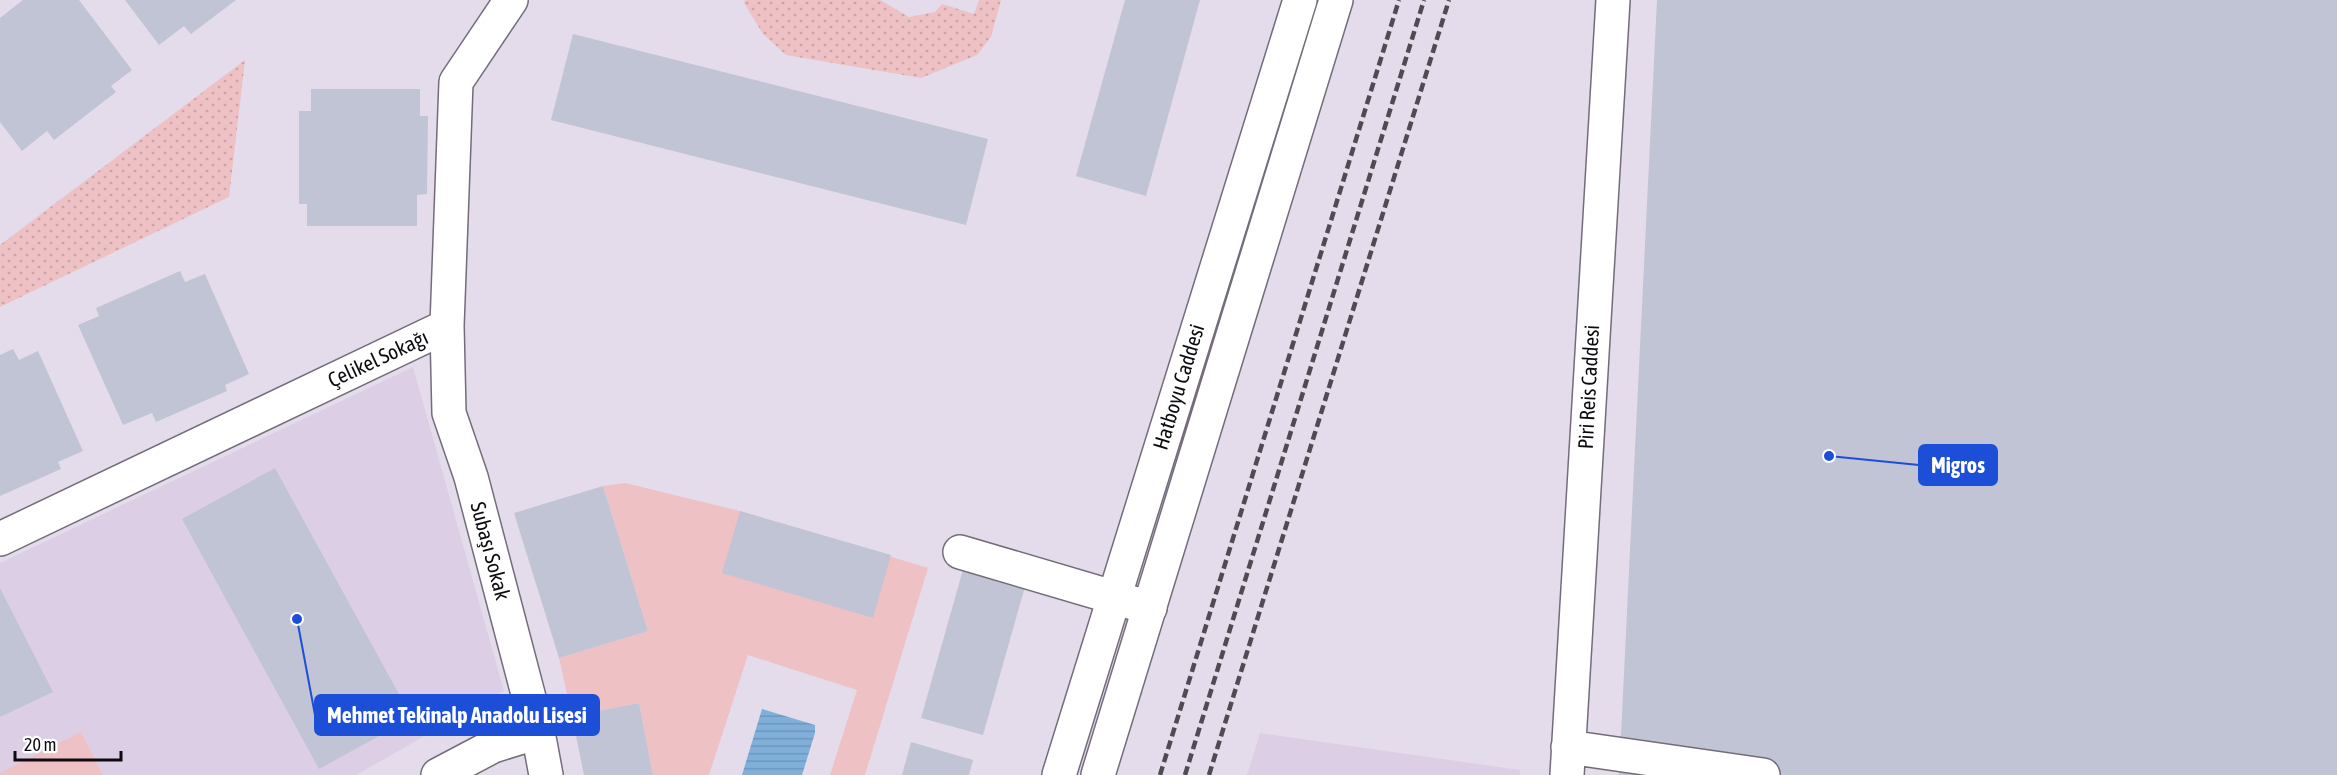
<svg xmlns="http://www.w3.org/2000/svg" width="2337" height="775" viewBox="0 0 2337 775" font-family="'Asap Condensed',sans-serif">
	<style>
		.built { fill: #dccfe5 }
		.grass { fill: url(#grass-dots) }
		.green { fill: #eec1c4 }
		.water { fill: url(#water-rules) }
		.building { fill: #c1c4d4 }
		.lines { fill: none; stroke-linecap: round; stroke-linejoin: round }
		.minor-casing { stroke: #746c7a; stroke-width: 36 }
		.major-casing { stroke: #746c7a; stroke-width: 36 }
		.minor { stroke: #fff; stroke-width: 33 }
		.major { stroke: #fff; stroke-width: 33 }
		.rail { stroke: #4f4b53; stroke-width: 4.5; stroke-dasharray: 9 4.5; stroke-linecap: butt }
		.labels { text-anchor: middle; stroke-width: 5; stroke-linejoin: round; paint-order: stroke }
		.street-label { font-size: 21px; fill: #0d0b10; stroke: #fff }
		.leader { fill: none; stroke: #1d4ed8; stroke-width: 2 }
		.callout-dot { fill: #1d4ed8; stroke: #fff; stroke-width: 2 }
		.callout { fill: #1d4ed8; stroke: #1d4ed8; stroke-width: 2 }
		.callout-label { font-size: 22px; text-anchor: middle; font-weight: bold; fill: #fff }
	</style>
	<defs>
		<pattern id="grass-dots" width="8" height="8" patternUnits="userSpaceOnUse" patternTransform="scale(1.5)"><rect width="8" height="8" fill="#eec1c4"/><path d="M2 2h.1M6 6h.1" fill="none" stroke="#cba4a7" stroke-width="1.8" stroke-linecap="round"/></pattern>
		<pattern id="water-rules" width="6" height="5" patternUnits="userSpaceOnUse" patternTransform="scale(1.5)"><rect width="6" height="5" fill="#80b0da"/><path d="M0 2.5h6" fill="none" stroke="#6d96ba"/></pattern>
	</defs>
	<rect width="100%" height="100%" fill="#e4dceb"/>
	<path class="built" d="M413,367L504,691L356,775H0V563Z
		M1260,733L1520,770V775H1247Z"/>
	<path class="grass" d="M745,0H880L909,17L935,12L942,4L974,14L979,0H1001L991,37L977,55L921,78L786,55L763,34L744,3Z
		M245,60L229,197L0,307V245Z"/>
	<path class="green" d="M625,483L740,511L928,568L865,775H830L857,690L748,655L709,775H653L639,703L572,716L559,658L648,631L603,486Z
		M81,732L103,775H0V773Z"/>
	<path class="water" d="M762,709L815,725V733L802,775H742Z"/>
	<path class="building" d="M23,0H79L132,70L111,86L116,92L54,140L47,131L22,151L0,122V18Z
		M125,0H236L191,34L184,26L159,45Z
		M1125,0H1200L1146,196L1076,176Z
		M1657,0H2337V775H1619Z
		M573,34L988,139L966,225L551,120Z
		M311,89H420V116H428L427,194L417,195V226H307V204H299V111H311Z
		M180,271L185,282L205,274L249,374L225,385L227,391L156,422L152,413L123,425L78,325L99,316L96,308Z
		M13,349L19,360L38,351L83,451L58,462L61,469L0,496V355Z
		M275,468L412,718L319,769L182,519Z
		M603,486L648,631L559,658L514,513Z
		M740,511L891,555L873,618L722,573Z
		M964,566L1026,583L983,735L921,718Z
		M0,588L53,692L0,717Z
		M639,703L653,775H584L572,716Z
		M911,742L973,760L969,775H902Z"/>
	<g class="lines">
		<defs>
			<path id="minor" d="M447,326L449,413L471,477L538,732L546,775
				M0,539L447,326L456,82L511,0
				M960,552L1150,608
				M1568,747L1763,775
				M438,775L493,746L538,732
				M1567,775L1613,0"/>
			<path id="major" d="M1059,775L1300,0
				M1098,775L1336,0"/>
		</defs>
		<use href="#minor" class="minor-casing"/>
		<use href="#major" class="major-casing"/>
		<use href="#minor" class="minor"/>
		<use href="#major" class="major"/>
		<path class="rail" d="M1160,775L1399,0
			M1185,775L1424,0
			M1209,775L1449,0"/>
	</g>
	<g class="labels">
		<g class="street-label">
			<text transform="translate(378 359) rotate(-25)" y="7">Çelikel Sokağı</text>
			<text transform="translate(1179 387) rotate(-73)" y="7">Hatboyu Caddesi</text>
			<text transform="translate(1589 387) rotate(-87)" y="7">Piri Reis Caddesi</text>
			<text transform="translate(490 551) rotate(75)" y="7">Subaşı Sokak</text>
		</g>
	</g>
	<path class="leader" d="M1829 456L1919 465M297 619L315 715"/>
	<g class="callout-dot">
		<circle cx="1829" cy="456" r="6"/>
		<circle cx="297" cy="619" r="6"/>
	</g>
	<g class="callout">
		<rect x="1919" y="445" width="78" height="40" rx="6"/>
		<rect x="315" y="695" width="284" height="40" rx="6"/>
	</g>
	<g class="callout-label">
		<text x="1958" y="473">Migros</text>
		<text x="457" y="723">Mehmet Tekinalp Anadolu Lisesi</text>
	</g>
	<path d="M15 751v9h106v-9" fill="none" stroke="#0d0b10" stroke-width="3"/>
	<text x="24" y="751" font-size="18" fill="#0d0b10" stroke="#ffffff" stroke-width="4.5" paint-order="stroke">20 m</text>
</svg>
